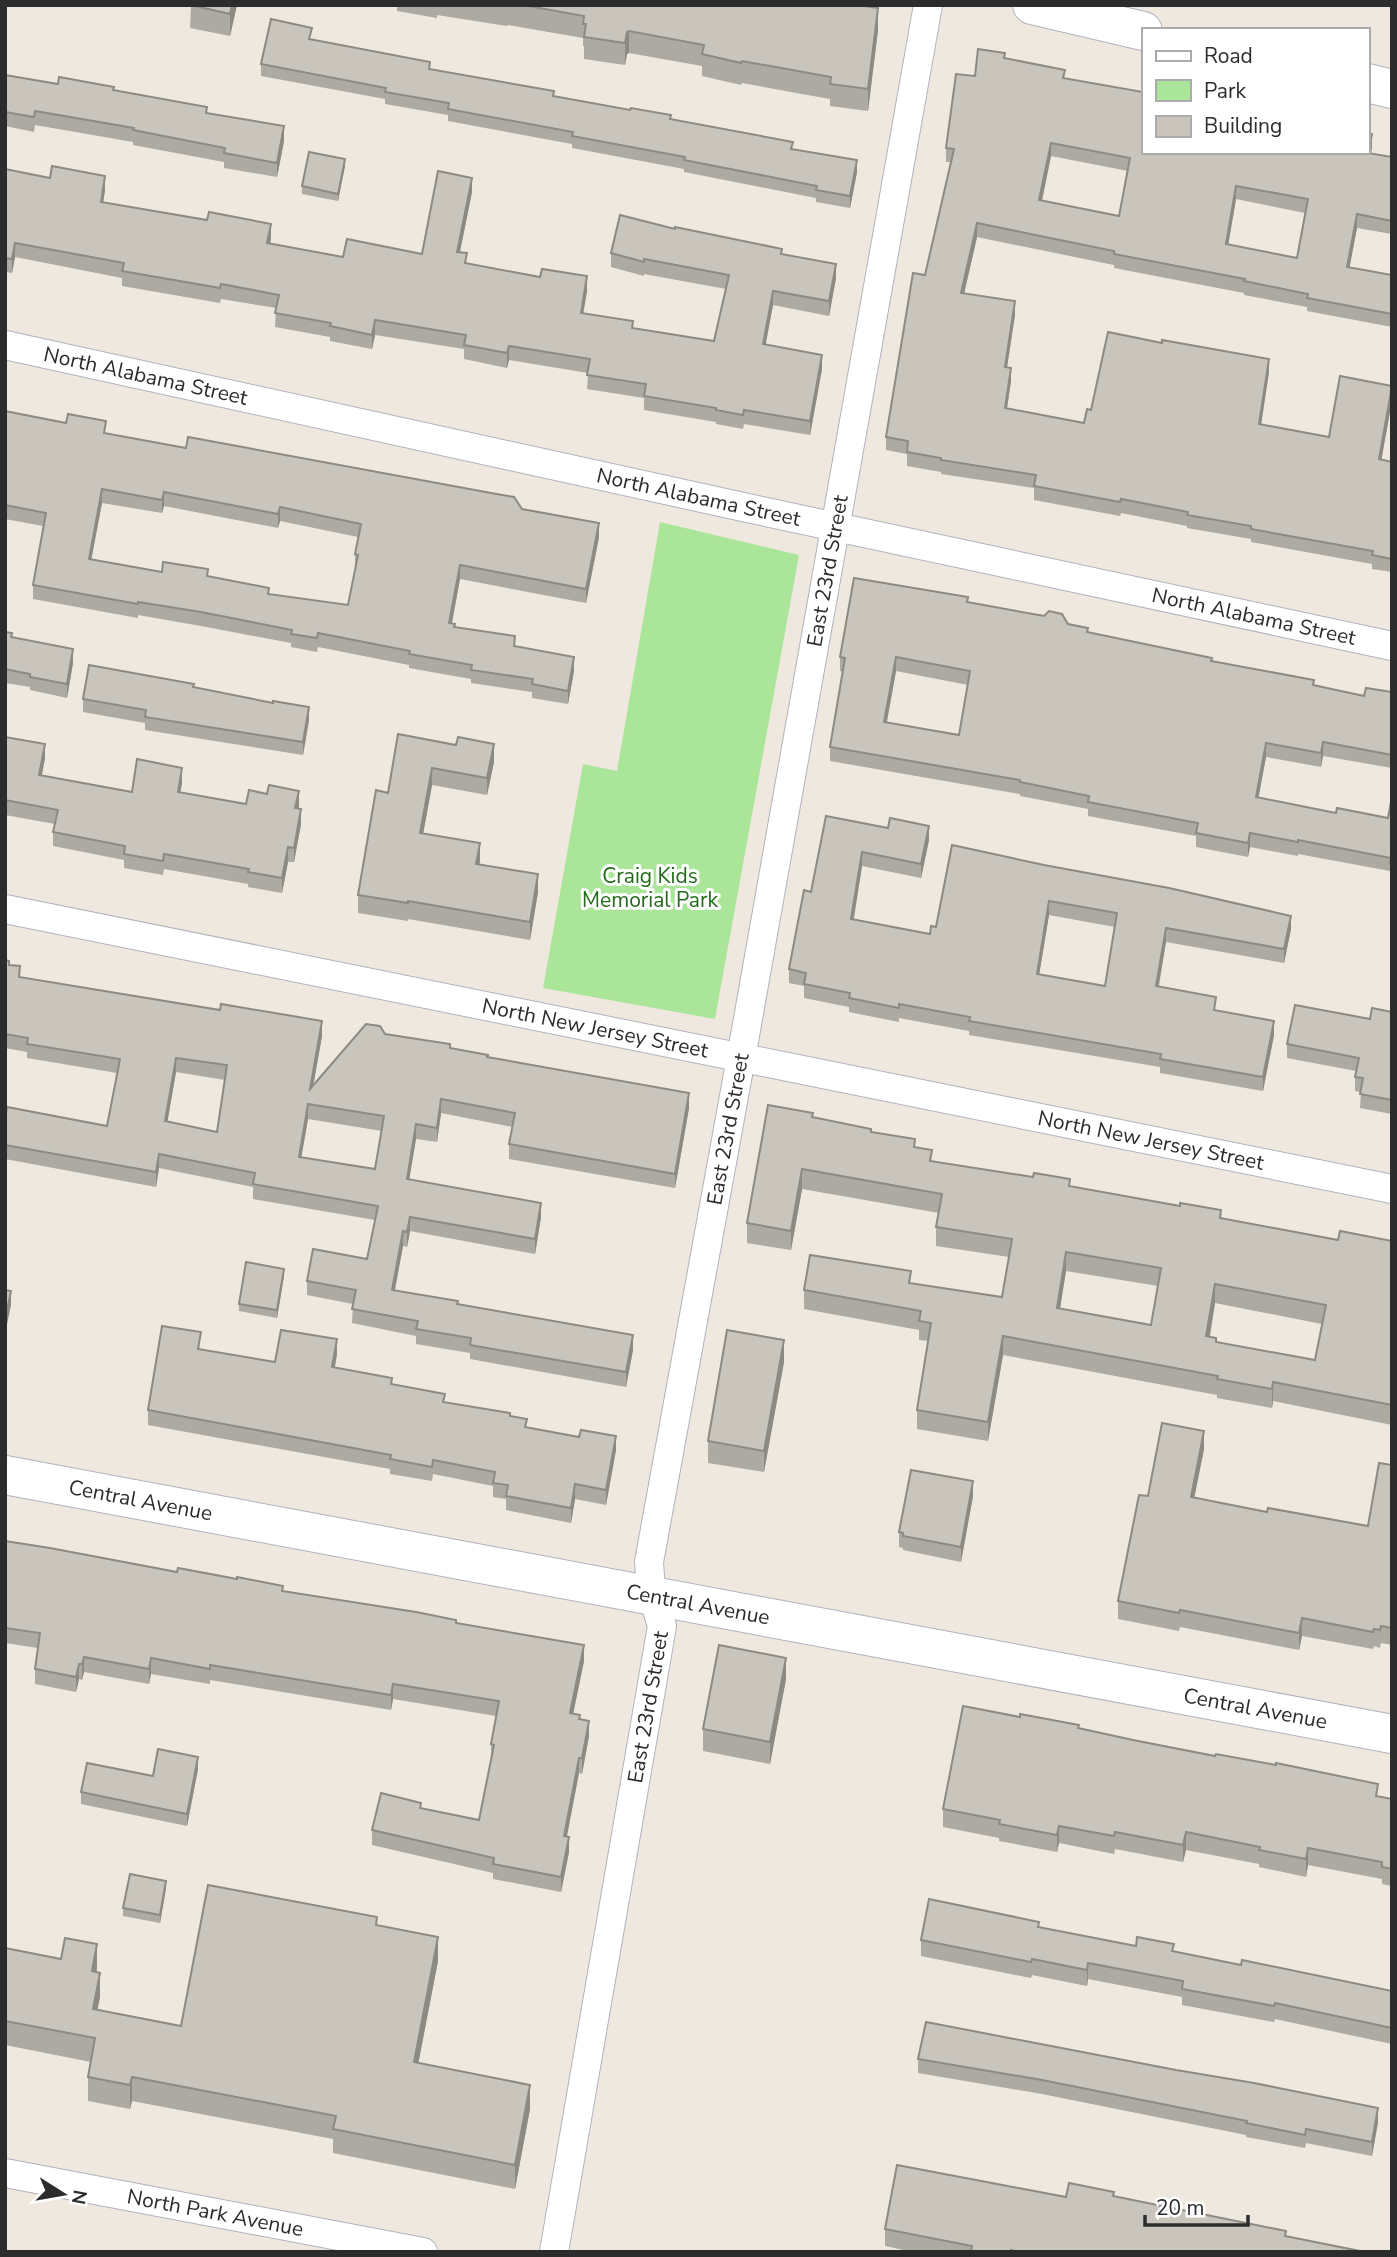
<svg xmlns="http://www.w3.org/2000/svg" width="1397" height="2257" viewBox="0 0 1397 2257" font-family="'Nunito Sans',sans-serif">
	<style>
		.green { fill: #abe59a }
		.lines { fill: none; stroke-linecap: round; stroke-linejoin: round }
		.street-casing { stroke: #b2b2bf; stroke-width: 30 }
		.secondary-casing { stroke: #b2b2bf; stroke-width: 40 }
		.street { stroke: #fff; stroke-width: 28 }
		.secondary { stroke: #fff; stroke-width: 38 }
		.wall { fill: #ada9a3; fill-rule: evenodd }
		.shaded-wall { fill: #8d8a84 }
		.building { fill: #c9c5bd; stroke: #8d8a84; stroke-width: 2; fill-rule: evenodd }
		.labels { text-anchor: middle; stroke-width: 6; stroke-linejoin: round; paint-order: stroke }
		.street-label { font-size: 21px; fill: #2c2c2c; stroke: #fff }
		.park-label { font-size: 21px; fill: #226b19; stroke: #fff }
	</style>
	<rect width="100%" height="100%" fill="#eee8de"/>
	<path class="green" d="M660,522L799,555L715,1019L543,988L583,764L617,771Z"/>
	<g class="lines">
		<defs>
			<g id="street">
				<path id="s1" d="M5,345L743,507L1392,646"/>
				<path id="s2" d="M5,909L1392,1189"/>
				<path id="s3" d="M5,2173L423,2252"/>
				<path id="s4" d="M554,2252L662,1626L651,1590L649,1562L741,1058L928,5"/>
			</g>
			<g id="secondary">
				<path d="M1032,5L1143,31"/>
				<path d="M1367,83L1392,89"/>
				<path id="s5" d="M5,1475L1392,1734"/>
			</g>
		</defs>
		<use href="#street" class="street-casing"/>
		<use href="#secondary" class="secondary-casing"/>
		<use href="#street" class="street"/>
		<use href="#secondary" class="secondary"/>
	</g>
	<path class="wall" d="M191,5H237L230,36L190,28Z
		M397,5H858L878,30L868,111L830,106V99L742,83L741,85L702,76V66L629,53L627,54L625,65L584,59V46H583V38L508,25L507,26L437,15V18L397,11Z
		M312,40L430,69L554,96L671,119L793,149L857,172L850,208L816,202V198L684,172V169L572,148V144L448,121V115L385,104V99L261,76V64Z
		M1005,58L1065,79L1372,148L1371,153L1392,157V234L1357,228L1349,268L1392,275V327L1307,311V307L1244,295V293L1114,268V265L977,237L964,294L1015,315L1007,367L1011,381L1007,408L1084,423L1091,410L1269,372L1261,425L1329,437L1392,386V401L1381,460L1392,462V572L1372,569V564L1251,542V539L1187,528V526L1121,513L1120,516L1034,500V488L941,474V472L907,466V454L886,450V437L925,275L951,162H946V148ZM1051,156L1128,171L1119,216L1042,201ZM1236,199L1305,213L1297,258L1228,245Z
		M5,75L58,84L114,90L207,113L284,141L277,177L224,168V162L133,145V142L35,125L34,132L5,126Z
		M345,166L338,201L302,194V186Z
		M5,169L105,190L103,203L271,239L270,243L343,257L422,254L472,192L460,252L467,263L587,291L583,313L633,328L714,341L726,289L644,274V276L611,267V253L675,229L782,254L836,278L829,316L773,305L765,345L822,369L810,435L744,424L743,429L716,424V422L644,410V398L587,389L588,373L509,360L507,368L464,359V349L375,335L372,349L330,341V337L275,327L276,308L221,299L220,303L122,286V278L15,257L12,273L5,272Z
		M5,411L106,434L522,509L599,537L586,603L460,579L452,624L455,627L515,646L574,671L568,704L532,698V692L471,683V679L409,668V665L318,647L317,652L291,647V643L201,626L138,615V618L33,599V585L43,526L5,519ZM102,503L162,513L164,506L278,528L280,521L358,537L355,554V568L348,605L269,594L208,576L162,572L91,559Z
		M968,602L1068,624L1088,632L1364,696L1392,692V768L1323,756L1321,767L1266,757L1258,798L1336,813L1388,818L1392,796V877H1390V871L1298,854V856L1250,847L1248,857L1196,847V836L1088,816V809L1020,796V794L830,761V747L843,672L840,671V657ZM896,671L968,685L959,735L887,722Z
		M5,632L12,637L73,663L67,698L30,690V687L5,683Z
		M194,687L309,720L303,755L145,730V723L83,712V699Z
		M398,734L494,762L487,795L432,785L423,834L480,861L479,864L538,892L530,940L408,919V921L358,913V895L388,793Z
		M5,737L45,758L42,775L132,792L182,783L180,792L246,804L299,806L298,809L301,824L294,862H288L282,893L248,887V884L164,869L163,875L124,868V860L53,846V832L55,824L5,815Z
		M826,816L929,840L921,878L862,866L854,919L930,934L936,927L952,845L1291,929L1284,963L1166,942L1159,986L1274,1035L1263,1091L1160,1073V1067L969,1035V1031L899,1018V1022L849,1012V1007L804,998V986L789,983V969L811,892ZM1049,915L1115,927L1105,986L1039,974Z
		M5,960L20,977L322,1036L313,1086L385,1034L450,1048L689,1108L675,1188L509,1159V1144L513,1127L441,1113L437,1142L416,1139L409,1179L541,1217L535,1254L410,1231L407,1247L403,1246L395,1290L458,1304L633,1350L626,1387L470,1359V1353L416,1344V1336L352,1323L353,1304L307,1295V1281L367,1259L375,1220L253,1199V1187L159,1168L156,1187L5,1159V1118L107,1126L117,1073L27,1058V1052L5,1048ZM176,1072L225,1080L217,1132L167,1122ZM308,1119L382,1131L375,1169L301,1157Z
		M1392,1012V1114L1360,1108L1361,1092L1355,1091V1077L1356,1071L1287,1058V1044Z
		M813,1117L871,1132L915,1147L932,1161L1070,1187L1221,1218L1338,1240L1392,1241V1425L1273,1401L1272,1408L1217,1398V1395L1003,1355L988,1441L917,1429V1410L928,1341L919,1340V1330L804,1309V1290L911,1283L1002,1297L1009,1257L936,1246V1227L939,1213L802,1189L791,1250L747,1243V1223ZM1066,1271L1158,1286L1151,1325L1060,1308ZM1215,1303L1322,1324L1315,1360L1216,1342L1210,1337Z
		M284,1276L277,1318L239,1311V1304Z
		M201,1347L200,1349L275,1362L337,1354L335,1367L392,1384L445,1402L510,1416L527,1427L616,1450L606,1505L575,1499L571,1523L506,1510V1499L493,1497V1486L433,1474L432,1481L390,1474V1469L148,1425V1410Z
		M784,1362L764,1472L708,1463V1441Z
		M1204,1449L1194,1498L1267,1512L1368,1526L1392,1465V1645L1381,1643L1380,1648L1374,1646L1373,1649L1302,1636L1299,1650L1180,1627L1179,1631L1118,1619V1601L1148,1496Z
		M973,1496L961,1562L903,1550V1548L899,1547V1532Z
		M5,1541L456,1623L584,1661L573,1714L580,1719L589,1736L582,1774L579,1773L567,1836L569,1852L561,1892L493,1879V1873L372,1845V1830L421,1808L479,1820L491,1759V1744L496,1716L393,1699L391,1710L210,1680V1684L151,1674L149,1684L84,1672L82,1680L79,1679L76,1692L35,1684V1669L38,1648L5,1643Z
		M786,1679L770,1764L703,1751V1729Z
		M1079,1728L1392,1799V1886L1382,1884V1879L1308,1865L1306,1877L1259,1867V1864L1186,1850L1183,1862L1115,1849L1114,1854L1059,1843L1057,1852L999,1841V1838L943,1827V1809Z
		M198,1769L187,1826L81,1804V1792L153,1776Z
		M166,1888L160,1923L123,1916V1908Z
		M377,1925L438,1961L418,2063L530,2109L515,2189L333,2153V2139L132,2101L130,2109L88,2101V2077L91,2062L5,2045V1938L6,1948L97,1968L96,1972L100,1997L97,2010L181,2026Z
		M1039,1927L1136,1946L1392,1991V2044L1275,2019L1274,2022L1182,2005V1997L1088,1979L1087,1986L1032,1975L1031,1978L921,1956V1940Z
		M918,2059L1378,2122L1372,2156L1306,2143L1305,2148L1246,2137V2135L1042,2094L918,2073Z
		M1066,2197H1114L1286,2236L1365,2252H913L885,2246V2229Z"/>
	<path class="shaded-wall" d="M232,5H237L230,36V14Z
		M878,8V30L868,111V89Z
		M629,31V53L627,54L625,65V43L627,32Z
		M284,126V141L277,177V163Z
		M1372,134V148L1368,166V153Z
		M1051,143V156L1039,214V200Z
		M345,159V166L338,201V194Z
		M857,160V172L850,208V196Z
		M105,176V190L101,217V202Z
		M472,178V192L457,266V252Z
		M1236,186V199L1226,258V244Z
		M1357,214V228L1347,281V267Z
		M977,223V237L961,307V293Z
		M271,224V239L267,257V243Z
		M15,243V257L12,273V259Z
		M836,264V278L829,316V301Z
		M587,276V291L581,327V313Z
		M773,291V305L763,359V344Z
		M1015,301V315L1005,380V367Z
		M375,320V335L372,349V335Z
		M509,346V360L507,368V353Z
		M822,355V369L810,435V421Z
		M1269,359V372L1259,438V424Z
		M1011,368V381L1005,421V408Z
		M1392,387V401L1379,473V459Z
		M102,489V503L89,572V559Z
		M164,492V506L162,513V500Z
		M280,507V521L278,528V514Z
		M599,523V537L586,603V589Z
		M460,565V579L449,637V623Z
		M73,649V663L67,698V684Z
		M574,657V671L568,704V691Z
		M896,657V671L884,736V722Z
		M309,707V720L303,755V742Z
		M1323,742V756L1321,767V753Z
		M1266,743V757L1256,811V797Z
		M45,744V758L39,789V775Z
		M494,744V762L487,795V778Z
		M182,768V783L178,806V792Z
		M432,768V785L420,851V833Z
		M299,791V806L295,823V808Z
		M301,809V824L294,862V848Z
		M929,826V840L921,878V864Z
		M1250,833V847L1248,857V843Z
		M480,843V861L476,881V864Z
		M288,847V862L282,893V878Z
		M862,852V866L851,933V919Z
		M538,874V892L530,940V922Z
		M1049,901V915L1037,988V974Z
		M1291,916V929L1284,963V949Z
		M1166,928V942L1156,999V986Z
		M322,1021V1036L310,1104V1089Z
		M1274,1021V1035L1263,1091V1077Z
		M176,1058V1072L165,1136V1121Z
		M689,1093V1108L675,1188V1174Z
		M441,1099V1113L437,1142V1128Z
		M308,1104V1119L299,1171V1157Z
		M416,1124V1139L407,1193V1179Z
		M159,1154V1168L156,1187V1172Z
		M802,1169V1189L791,1250V1231Z
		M541,1203V1217L535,1254V1239Z
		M410,1217V1231L407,1247V1232Z
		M403,1231V1246L392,1304V1290Z
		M1066,1252V1271L1057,1327V1308Z
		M284,1269V1276L277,1318V1310Z
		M1215,1284V1303L1206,1356V1336Z
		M11,1291V1305L5,1334V1320Z
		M633,1335V1350L626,1387V1372Z
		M1003,1336V1355L988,1441V1422Z
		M337,1339V1354L332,1381V1367Z
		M784,1340V1362L764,1472V1451Z
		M1273,1382V1401L1272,1408V1389Z
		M1204,1431V1449L1191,1514V1497Z
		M616,1436V1450L606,1505V1490Z
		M973,1481V1496L961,1562V1547Z
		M575,1484V1499L571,1523V1508Z
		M1302,1618V1636L1299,1650V1633Z
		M584,1645V1661L570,1729V1713Z
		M84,1657V1672L82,1680V1664Z
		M151,1658V1674L149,1684V1669Z
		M786,1658V1679L770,1764V1742Z
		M79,1664V1679L76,1692V1677Z
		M393,1684V1699L391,1710V1695Z
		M589,1721V1736L582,1774V1758Z
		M198,1757V1769L187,1826V1814Z
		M579,1758V1773L564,1851V1836Z
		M1059,1826V1843L1057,1852V1835Z
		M1186,1832V1850L1183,1862V1845Z
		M569,1837V1852L561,1892V1877Z
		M1308,1848V1865L1306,1877V1859Z
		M166,1881V1888L160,1923V1915Z
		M438,1937V1961L414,2086V2062Z
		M97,1944V1968L92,1996V1971Z
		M1088,1963V1979L1087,1986V1970Z
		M100,1973V1997L93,2034V2009Z
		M132,2077V2101L130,2109V2085Z
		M530,2085V2109L515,2189V2165Z
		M1378,2108V2122L1372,2156V2142Z"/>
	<path class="building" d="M191,5H232L230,14Z
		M523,5H858L878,8L868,89L830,84L831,77L742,61L741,63L702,54L704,45L629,31L627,32L625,43L584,37L586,24H583L584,16Z
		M271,19L312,28L309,39L430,62L429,69L554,91L553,96L630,110L631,108L671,115L670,119L793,142L791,149L857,160L850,196L816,190L817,186L684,160L685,157L572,136L573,132L448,109L449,103L385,92L386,88L261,64Z
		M978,49L1005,53L1004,58L1065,70L1063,78L1143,92V152H1367V133L1372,134L1368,153L1392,157V221L1357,214L1347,267L1392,275V314L1307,298L1308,294L1244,281L1245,279L1114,254V251L977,223L961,293L1015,301L1005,367L1011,368L1005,408L1084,423L1087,409L1091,410L1108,332L1162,343V340L1269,359L1259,424L1329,437L1340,376L1392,386L1379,459L1392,462V559L1372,555L1373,551L1251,529V526L1187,515L1188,512L1121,499L1120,502L1034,486L1036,475L941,460V458L907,452L908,441L886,437L913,273L925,275L954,149L946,148L956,74L975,76ZM1051,143L1130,158L1119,216L1039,200ZM1236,186L1308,199L1297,258L1226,244Z
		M5,75L58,84L59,77L114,87L113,90L207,107L206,113L284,126L277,163L224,153L225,148L133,130L134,128L35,111L34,117L5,112Z
		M309,152L345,159L338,194L302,186Z
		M52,166L105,176L101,202L207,220L209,212L271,224L267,243L343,257L347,239L422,254L438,171L472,178L457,252L467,253L465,263L540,277L542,269L587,276L581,313L633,321L632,328L714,341L729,275L644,259V262L611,253L620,215L675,229V227L782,249L781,254L836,264L829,301L773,291L763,344L822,355L810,421L744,410L743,415L716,410V408L644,396L646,384L587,375L590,359L509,346L507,353L464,345L466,335L375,320L372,335L330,326L331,323L275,313L279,295L221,284L220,288L122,271L124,263L15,243L12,259L5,258V169L50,178Z
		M5,411L66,423L68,414L106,421L104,433L186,448L188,437L502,495L514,497L522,509L599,523L586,589L460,565L449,623L455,624L454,627L515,636L514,646L574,657L568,691L532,684L533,679L471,670L472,665L409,654L410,651L318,633L317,638L291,634L292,630L201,612L138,602V604L33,585L46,513L5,505ZM102,489L162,500L164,492L278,514L280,507L361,524L355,554L358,555L348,605L268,594L269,588L207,576L208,569L163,562L162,572L89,559Z
		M854,578L968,597L967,602L1044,616L1049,611L1062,614L1068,624L1088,628L1087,632L1212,658L1211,661L1314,680L1313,685L1364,696L1366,688L1392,692V755L1323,742L1321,753L1266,743L1256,797L1336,813L1337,808L1388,818L1392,796V863H1390L1391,858L1298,840V842L1250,833L1248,843L1196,833L1198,823L1088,802L1089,796L1020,782V780L830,747L845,658L840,657ZM896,657L970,671L959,735L884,722Z
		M5,632L12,633L11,637L73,649L67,684L30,677V674L5,669Z
		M89,665L194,684L193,687L273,703V701L309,707L303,742L145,717L146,710L83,699Z
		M398,734L456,745L458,737L494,744L487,778L432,768L420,833L480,843L476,864L538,874L530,922L408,901V903L358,895L376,790L388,793Z
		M5,737L45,744L39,775L132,792L137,759L182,768L178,792L246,804L249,790L267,794L269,785L299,791L295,808L301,809L294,848L288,847L282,878L248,872L249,869L164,854L163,861L124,854L125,846L53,832L58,810L5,800Z
		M826,816L888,828L890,818L929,826L921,864L862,852L851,919L930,934L931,926L936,927L952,845L1044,865L1169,888L1291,916L1284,949L1166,928L1156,986L1216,997L1214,1010L1274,1021L1263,1077L1160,1059L1161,1054L969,1021L970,1017L899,1004V1008L849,998L850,993L804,984L806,973L789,969L804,890L811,892ZM1049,901L1117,913L1105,986L1037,974Z
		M5,960L9,961V965L20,966L19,977L220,1010L221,1004L322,1021L310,1089L366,1024L380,1026L385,1034L450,1044V1048L488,1055L487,1057L689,1093L675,1174L509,1144L515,1113L441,1099L437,1128L416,1124L407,1179L541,1203L535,1239L410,1217L407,1232L403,1231L392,1290L458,1301L457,1304L633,1335L626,1372L470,1345L471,1338L416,1329L418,1321L352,1309L356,1290L307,1281L313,1249L367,1259L378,1206L253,1184L255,1173L159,1154L156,1172L5,1145V1118L7,1107L107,1126L120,1059L27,1044L28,1038L5,1034ZM176,1058L227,1065L217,1132L165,1121ZM308,1104L384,1116L375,1169L299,1157Z
		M1295,1005L1370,1019L1372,1008L1392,1012V1100L1360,1094L1363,1078L1355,1077L1359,1058L1287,1044Z
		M768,1105L813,1113L812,1117L871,1129V1132L915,1139L914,1147L932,1150L930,1161L1033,1177L1034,1173L1070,1179L1069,1186L1180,1206V1203L1221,1210L1220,1218L1338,1240L1340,1231L1392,1241V1405L1273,1382L1272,1389L1217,1379L1218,1376L1003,1336L988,1422L917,1410L931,1323L919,1321L921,1311L804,1290L810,1255L911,1271L909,1283L1002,1297L1012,1239L936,1227L942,1194L802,1169L791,1231L747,1223ZM1066,1252L1161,1268L1151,1325L1057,1308ZM1215,1284L1326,1305L1315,1360L1216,1342V1338L1206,1336Z
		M246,1262L284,1269L277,1310L239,1304Z
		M5,1290L11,1291L5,1320Z
		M162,1326L201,1332L198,1349L275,1362L281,1330L337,1339L332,1367L392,1378L391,1384L445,1394L443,1402L510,1413V1416L527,1419L525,1427L579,1437L581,1430L616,1436L606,1490L575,1484L571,1508L506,1496L508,1485L493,1483L495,1472L433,1460L432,1467L390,1459L391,1455L148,1410Z
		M727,1330L784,1340L764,1451L708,1441Z
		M1162,1423L1204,1431L1191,1497L1267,1512L1268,1508L1368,1526L1379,1463L1392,1465V1628L1381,1626L1380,1630L1374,1629L1373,1632L1302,1618L1299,1633L1180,1610L1179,1613L1118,1601L1139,1495L1148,1496Z
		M911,1470L973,1481L961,1547L903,1536V1533L899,1532Z
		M5,1541L50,1548L177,1572L178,1568L237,1579V1577L283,1586L282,1591L416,1612L456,1620V1623L584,1645L570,1713L580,1715L579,1719L589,1721L582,1758H579L564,1836L569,1837L561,1877L493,1864L494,1858L372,1830L381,1793L421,1803L420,1808L479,1820L494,1745L491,1744L499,1701L393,1684L391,1695L210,1665V1669L151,1658L149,1669L84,1657L82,1664H79L76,1677L35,1669L40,1633L5,1628Z
		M719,1645L786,1658L770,1742L703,1729Z
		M963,1706L1020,1717V1714L1079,1725L1078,1728L1133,1740L1215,1756L1216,1754L1276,1765V1763L1378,1784L1376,1796L1392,1799V1869L1382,1867V1862L1308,1848L1306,1859L1259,1850L1260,1847L1186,1832L1183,1845L1115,1832L1114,1836L1059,1826L1057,1835L999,1824L1000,1820L943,1809Z
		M158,1749L198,1757L187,1814L81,1792L87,1763L153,1776Z
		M130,1874L166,1881L160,1915L123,1908Z
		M208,1885L377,1917L376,1925L438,1937L414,2062L530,2085L515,2165L333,2129L336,2116L132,2077L130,2085L88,2077L95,2038L5,2021V1948L61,1959L65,1938L97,1944L92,1971L100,1973L93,2009L181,2026Z
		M929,1899L1039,1922L1038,1927L1136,1946L1137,1937L1174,1944L1172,1951L1241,1965L1242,1960L1392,1991V2028L1275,2003L1274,2006L1182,1989L1183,1981L1088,1963L1087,1970L1032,1959L1031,1962L921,1940Z
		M926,2022L1176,2070L1254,2083L1378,2108L1372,2142L1306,2129L1305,2135L1246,2123L1247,2121L1042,2080L918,2059Z
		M897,2165L1066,2197L1069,2183L1114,2192L1113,2196L1286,2231L1285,2236L1365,2252H1019L1011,2250V2252H971L972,2246L885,2229Z"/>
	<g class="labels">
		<g class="street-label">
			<text dy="7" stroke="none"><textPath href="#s1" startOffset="144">North Alabama Street</textPath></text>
			<text dy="7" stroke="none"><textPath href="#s1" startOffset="710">North Alabama Street</textPath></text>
			<text dy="7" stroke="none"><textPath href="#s4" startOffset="1708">East 23rd Street</textPath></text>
			<text dy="7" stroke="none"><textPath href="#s1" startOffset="1278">North Alabama Street</textPath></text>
			<text dy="7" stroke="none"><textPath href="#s2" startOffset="602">North New Jersey Street</textPath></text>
			<text dy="7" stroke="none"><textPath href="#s4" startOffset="1141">East 23rd Street</textPath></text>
			<text dy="7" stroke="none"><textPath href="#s2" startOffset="1169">North New Jersey Street</textPath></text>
			<text dy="7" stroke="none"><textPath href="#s5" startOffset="138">Central Avenue</textPath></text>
			<text dy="7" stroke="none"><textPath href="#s5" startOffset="705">Central Avenue</textPath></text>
			<text dy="7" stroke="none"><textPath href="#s4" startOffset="553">East 23rd Street</textPath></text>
			<text dy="7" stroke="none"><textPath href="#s5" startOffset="1272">Central Avenue</textPath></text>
			<text dy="7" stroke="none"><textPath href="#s3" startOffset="214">North Park Avenue</textPath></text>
		</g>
		<g class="park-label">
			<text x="650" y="883">Craig Kids<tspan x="650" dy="24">Memorial Park</tspan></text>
		</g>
	</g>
	<rect width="1397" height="2257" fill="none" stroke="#2c2c2c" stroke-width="14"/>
	<rect x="1142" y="28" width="228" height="126" fill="#ffffff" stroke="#ababab" stroke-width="2"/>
	<rect x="1156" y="51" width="35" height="10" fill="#ffffff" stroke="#ababab" stroke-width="2"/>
	<text x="1204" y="63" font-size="21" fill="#2c2c2c">Road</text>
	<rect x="1156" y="80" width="35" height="21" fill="#abe59a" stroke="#ababab" stroke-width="2"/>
	<text x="1204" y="98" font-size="21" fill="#2c2c2c">Park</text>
	<rect x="1156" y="116" width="35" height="21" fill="#c9c5bd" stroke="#ababab" stroke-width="2"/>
	<text x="1204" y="133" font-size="21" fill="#2c2c2c">Building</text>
	<g transform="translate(63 2194) rotate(101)" stroke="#ffffff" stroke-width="5" paint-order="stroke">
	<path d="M0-5L12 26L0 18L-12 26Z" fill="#2c2c2c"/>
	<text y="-10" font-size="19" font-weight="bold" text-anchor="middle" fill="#2c2c2c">N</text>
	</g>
	<path d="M1145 2215v10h103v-10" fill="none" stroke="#2c2c2c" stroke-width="3.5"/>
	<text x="1156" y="2215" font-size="21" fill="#2c2c2c" stroke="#ffffff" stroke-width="5" paint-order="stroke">20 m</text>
</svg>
